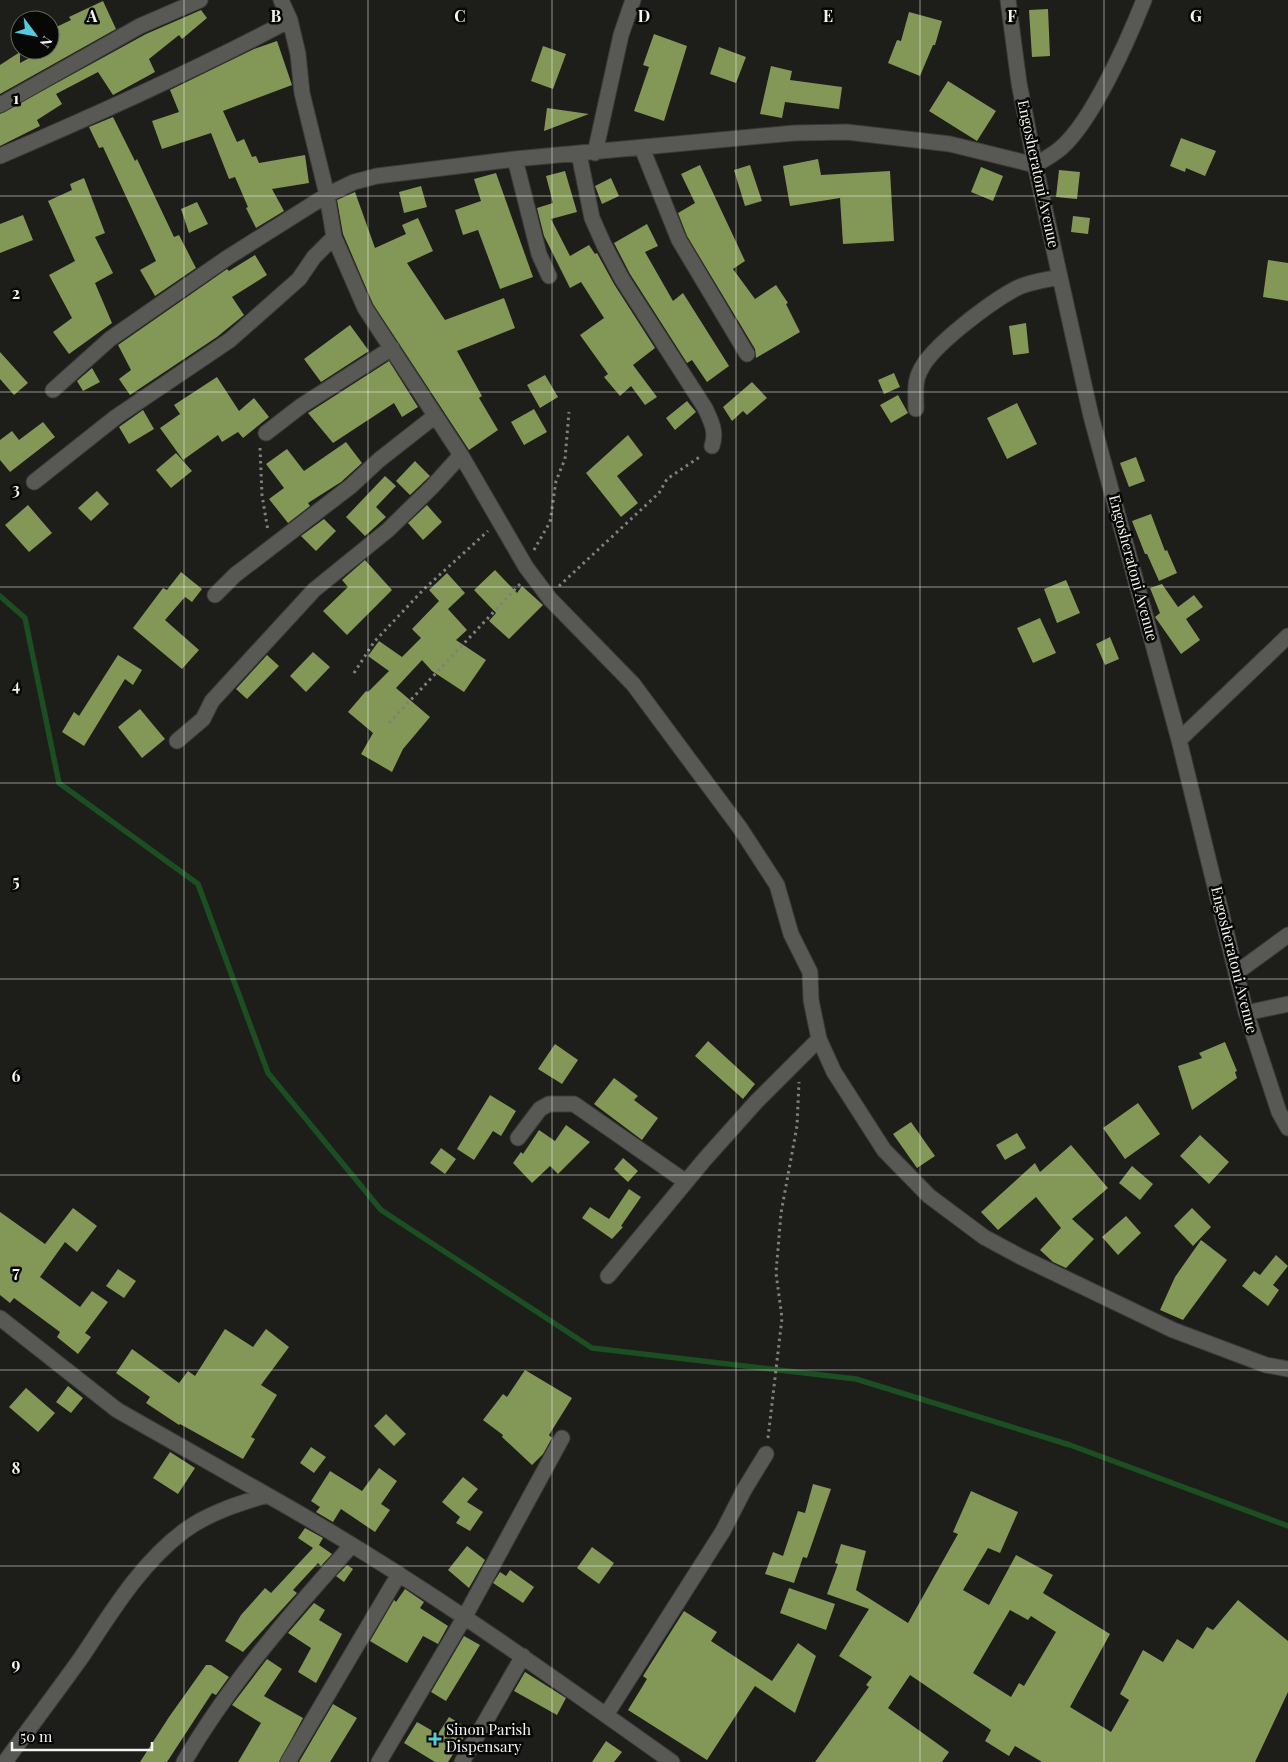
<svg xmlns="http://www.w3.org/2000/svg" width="1288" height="1762" viewBox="0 0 1288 1762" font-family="'Playfair Display',serif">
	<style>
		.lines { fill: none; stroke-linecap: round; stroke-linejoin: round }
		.stream { stroke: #1b4e20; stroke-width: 5.5 }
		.building { fill: #839857; fill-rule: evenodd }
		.minor-casing { stroke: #3b3b39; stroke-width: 17 }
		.path { stroke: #80807d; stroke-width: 3; stroke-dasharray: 2.5 4; stroke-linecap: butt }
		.minor { stroke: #585854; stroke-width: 15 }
		.grid { fill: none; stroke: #f4f4f2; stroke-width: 1; stroke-opacity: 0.55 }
		.poi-dot { fill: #54cadc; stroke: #070706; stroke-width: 2 }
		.labels { text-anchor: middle; stroke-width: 5; stroke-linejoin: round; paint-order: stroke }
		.street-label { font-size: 15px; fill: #f4f4f2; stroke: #070706 }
		.poi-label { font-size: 15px; fill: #f4f4f2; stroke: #070706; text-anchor: start }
		.grid-label { font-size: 16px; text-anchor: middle; font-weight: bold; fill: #f4f4f2; stroke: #070706; stroke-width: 5; stroke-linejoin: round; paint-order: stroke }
	</style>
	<rect width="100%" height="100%" fill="#1d1d1a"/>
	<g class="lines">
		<path class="stream" d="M0,596L25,618L59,783L198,884L268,1073L381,1210L592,1348L856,1379L1070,1445L1288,1526"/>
	</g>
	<path class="building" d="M103,1L116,29L0,94V65L20,52V63L44,50H50V47L55,44L50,30L71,20L69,17Z
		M1048,9L1050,56L1032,57L1029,10Z
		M201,10L207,18L182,39L179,35L149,59L155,72L113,95L98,72L56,94L62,104L37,120L40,126L0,146V114L146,34Z
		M909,12L942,21L935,45H933L920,76L888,63L897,40L901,41Z
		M654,34L687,46L664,121L634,111L649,67L643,65Z
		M277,41L292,85L223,111L237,142L244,139L252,157L256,156L259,163L305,155L309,183L272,189L284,211L256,228L246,208L248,207L235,177L229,179L211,133L162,149L152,121L179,112L170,90L254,49Z
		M543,46L566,54L553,89L531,81Z
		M719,47L746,57L736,83L710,74Z
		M771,66L792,71L790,80L842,87L839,109L785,102L782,118L760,114Z
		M948,81L996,111L977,141L929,111Z
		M547,108L589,114L544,131Z
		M113,117L135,161L137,159L174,237L179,235L196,268L155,296L140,270L156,261L103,147L99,148L89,127Z
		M1181,138L1216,151L1205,176L1186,168L1185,172L1170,166Z
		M818,159L821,175L890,171L894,241L843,244L840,198L790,206L783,166Z
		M700,165L745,261L733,269L755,299L776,285L788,303L786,304L800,332L756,358L755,349L687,236L678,213L695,203L681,174Z
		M750,165L762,201L745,206L734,170Z
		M981,167L1003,176L993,201L971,192Z
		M1059,170L1080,172L1077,199L1056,197Z
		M565,171L577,212L551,219L570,256L589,245L595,254L597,253L614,284L655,348L633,365L657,397L645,405L631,386L620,396L604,377L608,374L580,335L604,318L581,282L570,288L544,236L537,208L553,203L546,176Z
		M496,173L533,277L500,289L478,230L463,235L455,210L481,201L474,179Z
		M84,178L105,233L95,237L113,273L95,283L112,323L69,354L53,332L72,318L49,275L75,261L48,201L72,190L70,184Z
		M611,178L619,196L602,204L595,186Z
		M421,186L427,207L404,213L399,192Z
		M355,192L375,248L406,234L402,225L418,218L433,251L407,263L445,320L504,298L515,328L457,351L482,396L479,398L498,430L469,450L373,304L343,234L337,200Z
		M197,202L208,224L189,233L181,209Z
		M23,215L33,240L0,253V224Z
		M1073,216L1090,218L1088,234L1071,232Z
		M647,224L658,246L645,252L673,301L683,293L729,366L707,382L692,360L687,363L630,274L614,243Z
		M255,255L267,275L232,297L244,315L217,337L130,395L119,379L131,370L118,345L227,269L229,271Z
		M1268,260L1288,263V301L1263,297Z
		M1026,323L1029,353L1013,355L1009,326Z
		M350,325L369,351L321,382L304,359Z
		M0,352L28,383L14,395L0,379Z
		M389,361L418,407L402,417L394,403L333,443L308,413Z
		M92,368L100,382L83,391L77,381Z
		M894,373L900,387L884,394L878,380Z
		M545,375L558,397L540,408L527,385Z
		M217,377L239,411L254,398L269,417L243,438L238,432L222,442L218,435L183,460L160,428L180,414L174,405Z
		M752,382L767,398L747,415L743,411L732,421L723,407Z
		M898,395L908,413L891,423L880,405Z
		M687,401L696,412L675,430L666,418Z
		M1017,403L1037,444L1007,459L987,418Z
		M534,409L547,432L524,445L511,422Z
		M143,410L154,429L129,444L119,427Z
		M43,422L55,437L10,472L0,460V440L12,431L19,440Z
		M628,435L643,455L617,476L638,503L621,517L586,473Z
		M346,442L362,463L341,482L308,503L310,506L288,523L269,499L284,488L266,464L287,449L304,471Z
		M176,453L192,471L171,488L156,470Z
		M1136,457L1145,481L1129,487L1120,463Z
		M415,461L430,476L410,495L396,481Z
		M385,476L396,486L376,507L386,517L365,536L346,517Z
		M97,491L109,504L91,521L78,508Z
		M28,505L52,533L29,552L5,525Z
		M427,505L442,522L423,540L408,523Z
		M1151,514L1165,551L1167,550L1177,573L1159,581L1147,554H1145L1132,521Z
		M324,519L336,531L316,551L301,536Z
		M365,560L392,590L347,635L323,611L348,587L342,580Z
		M495,570L517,593L522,586L543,605L509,639L489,621L496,613L474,590Z
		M181,572L202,589L192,602L185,597L165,620L199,650L182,669L133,628L163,588L167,590Z
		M447,573L465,593L448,609L467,630L456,640L486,660L464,692L432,671L422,660L396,688L430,717L403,749L392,772L361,754L373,733L348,712L366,691L368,692L389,671L368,656L379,641L402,657L421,638L412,629L439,601L429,590Z
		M1066,580L1080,613L1057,623L1044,589Z
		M1162,584L1178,607L1194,595L1203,607L1186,619L1200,640L1181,654L1155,617L1160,613L1150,588Z
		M1040,618L1056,653L1033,663L1017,628Z
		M1110,637L1119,659L1105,665L1096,644Z
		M313,652L330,667L306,692L290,676Z
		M118,655L142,670L133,685L125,679L84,746L62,732L74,712L79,716Z
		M267,655L279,666L247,699L236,689Z
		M140,709L165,739L142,758L118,727Z
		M708,1041L755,1084L743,1099L695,1056Z
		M1225,1042L1237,1071L1235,1072L1237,1078L1192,1110L1178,1066L1202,1058L1199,1053Z
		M555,1044L578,1060L562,1084L538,1069Z
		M614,1078L638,1096L634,1100L658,1118L642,1140L594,1104Z
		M490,1095L516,1111L501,1136L493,1131L474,1160L457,1149Z
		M1138,1103L1160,1134L1125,1159L1103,1128Z
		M911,1122L935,1156L917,1168L893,1134Z
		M566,1125L590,1142L558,1174L550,1166L532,1183L513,1163L521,1152L523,1154L539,1130L555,1141Z
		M1017,1133L1026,1148L1005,1160L996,1145Z
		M1200,1135L1229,1162L1209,1184L1180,1156Z
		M1071,1145L1108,1188L1072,1219L1094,1239L1066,1268L1053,1262L1040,1250L1061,1228L1036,1197L998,1230L981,1212L1035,1163L1040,1172Z
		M441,1148L456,1159L445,1174L430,1163Z
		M623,1158L638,1171L628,1182L614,1169Z
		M1132,1166L1153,1184L1140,1200L1119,1183Z
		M629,1189L641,1197L621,1226L623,1227L612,1239L582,1218L590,1207L609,1219Z
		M73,1208L97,1226L77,1252L65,1242L40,1277L80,1307L92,1291L108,1302L85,1333L91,1337L78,1354L57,1337L60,1332L14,1298L10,1303L0,1295V1212L45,1244Z
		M1192,1208L1211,1227L1193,1246L1174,1226Z
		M1126,1216L1141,1233L1118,1255L1102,1237Z
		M1201,1240L1227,1260L1183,1320L1160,1310L1175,1277Z
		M1276,1255L1288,1266L1273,1285L1279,1290L1268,1306L1242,1286L1254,1271L1260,1275Z
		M118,1269L136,1281L124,1298L106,1286Z
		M225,1329L253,1347L266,1329L289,1347L261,1385L277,1395L251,1437L255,1439L243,1459L180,1424L179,1425L146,1403L150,1397L116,1373L132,1349L179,1383L188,1371L195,1376Z
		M525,1370L572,1398L549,1435L552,1438L543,1454L532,1465L502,1437L503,1435L483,1420L503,1394L507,1397Z
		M68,1386L83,1398L71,1413L56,1402Z
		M26,1388L55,1413L38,1432L9,1407Z
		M386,1414L406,1434L394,1446L374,1426Z
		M311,1447L326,1457L314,1473L300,1463Z
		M170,1452L195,1468L178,1494L153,1478Z
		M379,1468L397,1481L381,1504L390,1510L375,1532L341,1509L333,1522L316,1512L320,1507L311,1501L330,1471L362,1491Z
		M463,1477L478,1489L467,1502L483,1512L470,1531L456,1523L460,1517L442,1502Z
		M813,1484L831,1489L807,1558L803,1557L794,1583L765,1574L773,1552L783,1556L798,1511L805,1513Z
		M971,1491L1018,1512L1000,1553L988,1548L963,1590L989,1605L1016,1555L1053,1575L1043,1593L1110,1634L1070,1707L1111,1732L1129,1700L1120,1694L1143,1650L1163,1662L1177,1639L1193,1649L1207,1627L1213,1630L1238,1600L1288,1641V1692L1255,1762H1042L1015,1746L1009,1756L985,1741L991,1730L910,1675L888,1708L949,1752L942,1762H815L869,1687L866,1685L872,1677L839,1656L869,1609L827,1594L838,1564L835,1563L841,1544L866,1551L856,1590L908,1623L958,1534L953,1532ZM1010,1610L1028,1620L1031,1616L1056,1632L1024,1686L1019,1683L1011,1697L973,1673Z
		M305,1528L323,1538L319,1545L332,1554L321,1566L318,1563L293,1590L297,1593L243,1652L225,1641L241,1615L265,1588L271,1593L313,1548L298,1538Z
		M467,1546L485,1560L469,1588L448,1570Z
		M592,1547L614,1563L599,1584L577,1568Z
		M347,1565L353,1569L344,1582L336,1576Z
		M510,1570L534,1587L523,1603L493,1583L500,1572L506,1576Z
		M789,1588L835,1604L826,1630L780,1613Z
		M405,1589L424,1602L420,1608L448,1626L438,1644L423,1636L407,1663L370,1641L394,1600L396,1602Z
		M314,1603L325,1610L319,1620L342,1634L316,1683L298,1672L311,1648L288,1633Z
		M684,1611L717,1632L711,1641L772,1681L798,1643L816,1656L795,1713L755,1686L707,1760L628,1710L647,1679L643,1676Z
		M464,1636L480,1645L446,1701L431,1692Z
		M267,1659L282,1669L264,1696L303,1718L279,1762H238L261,1723L232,1705Z
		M206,1665H211L229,1677L216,1695L212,1693L167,1762H140L169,1717Z
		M525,1672L566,1698L557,1715L514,1691Z
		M333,1704L357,1718L330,1762H299Z
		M449,1717L469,1729L448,1762H435L404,1743L417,1722L438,1734Z
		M606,1741L622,1752L614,1762H592Z"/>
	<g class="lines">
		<defs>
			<path id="minor" d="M281,0L290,20L298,54L302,93L327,195L334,237L365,308L461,455L526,567L550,599L633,684L740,828L777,885L791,934L810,972L811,1000L819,1039L834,1072L884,1150L929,1196L984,1237L1021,1257L1173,1330L1266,1365L1288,1369
				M1008,0L1019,83L1035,165L1091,416L1179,740L1245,1009L1279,1112L1288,1128
				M0,105L140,26L200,0
				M642,148L679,240L747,354
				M595,153L621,35L633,0
				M579,154L592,218L604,245L622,279L705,408C711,421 717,432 712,446
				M0,156C98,114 196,70 290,20
				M515,159L539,254L549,276
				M53,390L110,339L227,258L327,195L354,182L377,176L515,159L794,133L847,132L950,144L1035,165C1043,160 1053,155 1061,148C1093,120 1128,40 1144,0
				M916,409C916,396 914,382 920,371C931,346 991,302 1015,289C1028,282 1046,280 1060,277
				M266,433L301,406L392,348
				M34,482L116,417L230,340L299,279L314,257L334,237
				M215,595L235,575L351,486L379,460L435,416
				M1179,740L1288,636
				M177,741L203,719L212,701L314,590L388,530L432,487L461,455
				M1236,973L1288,935
				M1246,1013L1288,1004
				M518,1138L540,1109L549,1104H574L686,1182
				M608,1276L705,1159L756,1102L819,1039
				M0,1318L117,1410L267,1495
				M606,1715L723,1531L744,1490L766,1454
				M5,1762C30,1727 56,1693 81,1658C111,1613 140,1564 184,1531C208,1513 238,1504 267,1495C408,1574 540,1668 672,1762
				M184,1762C230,1683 291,1613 352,1545
				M288,1762L399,1574
				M379,1762L464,1618L562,1438
				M462,1762L523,1656"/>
		</defs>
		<use href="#minor" class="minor-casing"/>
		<path class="path" d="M260,448L262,495L268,531
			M534,550L550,522L556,481L565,459L569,412
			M559,586L659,493L667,479L701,456
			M354,673L374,642L424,589L488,531
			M389,723L520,584
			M768,1438L782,1318L776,1273L781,1213L797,1126L799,1082"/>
		<use href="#minor" class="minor"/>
	</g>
	<path class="grid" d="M184,0V1762M368,0V1762M552,0V1762M736,0V1762M920,0V1762M1104,0V1762M0,196H1288M0,392H1288M0,587H1288M0,783H1288M0,979H1288M0,1175H1288M0,1370H1288M0,1566H1288"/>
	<path class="poi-dot" d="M432.5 1731.5h5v5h5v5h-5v5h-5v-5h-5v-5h5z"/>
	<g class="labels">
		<g class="street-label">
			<text transform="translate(1038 174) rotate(78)" y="5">Engosheratoni Avenue</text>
			<text transform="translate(1133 568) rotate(75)" y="5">Engosheratoni Avenue</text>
			<text transform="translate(1234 960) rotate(76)" y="5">Engosheratoni Avenue</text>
		</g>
		<g class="poi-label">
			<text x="446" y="1735">Sinon Parish<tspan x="446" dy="17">Dispensary</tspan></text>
		</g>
	</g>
	<g class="grid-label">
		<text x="92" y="22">A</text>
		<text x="276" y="22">B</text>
		<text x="460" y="22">C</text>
		<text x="644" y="22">D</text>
		<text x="828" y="22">E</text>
		<text x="1012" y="22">F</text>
		<text x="1196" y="22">G</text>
		<text x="16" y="104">1</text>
		<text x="16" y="299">2</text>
		<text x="16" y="495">3</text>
		<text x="16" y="691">4</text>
		<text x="16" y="887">5</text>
		<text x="16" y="1082">6</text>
		<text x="16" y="1278">7</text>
		<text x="16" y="1474">8</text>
		<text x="16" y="1670">9</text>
	</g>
	<g transform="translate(35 35) rotate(122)"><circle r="24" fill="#070706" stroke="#666664"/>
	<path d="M0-4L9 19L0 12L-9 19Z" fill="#54cadc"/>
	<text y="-8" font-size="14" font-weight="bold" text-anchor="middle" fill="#f4f4f2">N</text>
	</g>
	<path d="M12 1742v8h140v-8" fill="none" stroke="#f4f4f2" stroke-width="2.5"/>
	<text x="20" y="1742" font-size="15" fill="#f4f4f2" stroke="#070706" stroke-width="4" paint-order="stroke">50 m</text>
</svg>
